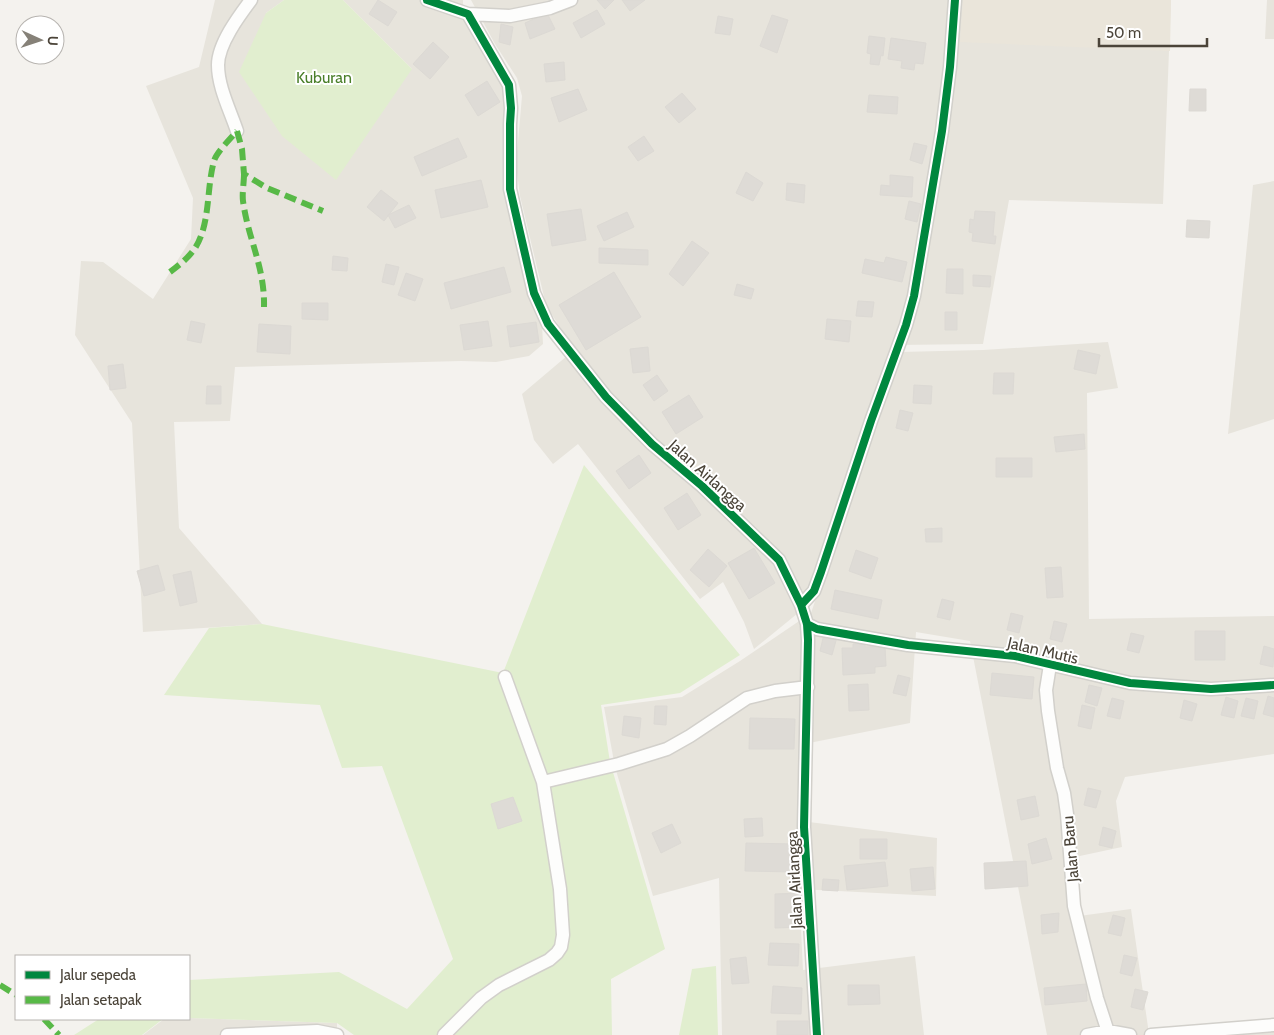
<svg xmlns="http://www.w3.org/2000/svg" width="1274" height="1035" viewBox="0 0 1274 1035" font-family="Cabin,sans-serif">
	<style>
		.residential { fill: #e7e4dc }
		.education { fill: #eae5da }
		.green { fill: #e1eecf }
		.building { fill: #dedbd6; stroke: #dcd9d4 }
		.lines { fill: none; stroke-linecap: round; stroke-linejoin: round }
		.minor-casing { stroke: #d2d0cb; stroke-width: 15 }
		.minor { stroke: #fdfdfc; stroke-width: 12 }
		.quiet { stroke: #58b947; stroke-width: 6; stroke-dasharray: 12 6; stroke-linecap: butt }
		.cycleway-casing { stroke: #fff; stroke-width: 11 }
		.cycleway { stroke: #00873e; stroke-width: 8 }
		.labels { text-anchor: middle; stroke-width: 4; stroke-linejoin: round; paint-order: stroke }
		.park-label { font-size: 16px; fill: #4a7f2a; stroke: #fff }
		.street-label { font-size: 16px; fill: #4b4439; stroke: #fff }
	</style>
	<rect width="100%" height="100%" fill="#f4f2ee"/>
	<path class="residential" d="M215,0H284L266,13L412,69L343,0H463V5L472,16L511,78L512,168L541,306L543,344L529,356L496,362L461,361L235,367L230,421L174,422L179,528L262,624L143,632L132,423L75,335L81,261L103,262L153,299L191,239L193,198L146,86L199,67Z
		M471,0H1171L1163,204L1009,200L983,344L895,345L803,609L754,649L744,622L723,582L700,599L578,444L553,464L534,440L522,394L574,350L546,305L520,196L516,165L522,96L517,78L495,44Z
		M1267,0H1274V39H1265Z
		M1274,181V419L1228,434L1253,185Z
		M1108,342L1118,388L1087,393L1089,619L1274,616V754L1125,777L1116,801L1122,847L1075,857L1079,916L1131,909L1149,1034L1274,1023V1035H1047L970,641L916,632L910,723L799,745L801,821L937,838L936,896L799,889L803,970L915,956L924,1035H722L719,878L653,896L615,767L604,707L682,697L740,661L811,613L900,352L983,350Z
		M189,1018L337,1023V1035H143L164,1019Z"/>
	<path class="education" d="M963,0H1171L1170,51L960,42Z"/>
	<path class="green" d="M284,0H343L412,69L336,180L282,136L239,72L266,13Z
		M584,465L740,655L680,693L601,705L610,762L665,949L611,979L612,1035H354L337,1023L189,1018V980L339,972L407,1009L453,959L382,766L342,768L320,705L164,695L209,628L262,624L503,673Z
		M716,966L718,1035H679L692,969Z
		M99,1019H163L142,1035H74Z"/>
	<path class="building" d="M378,0L397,12L388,26L369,14Z
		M597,0H614L605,9Z
		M622,0H645L630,11Z
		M597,10L605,24L581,38L573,23Z
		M547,13L555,29L530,39L525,23Z
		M772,15L788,20L777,53L760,46Z
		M718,16L733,19L730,35L715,33Z
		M501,24L513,27L510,45L499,42Z
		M869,36L885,38L883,56L881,55L879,65L870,64L871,54L867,53Z
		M891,38L926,43L923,64L915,63L914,70L901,68L902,61L888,59Z
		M433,42L449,57L430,79L413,64Z
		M564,62L565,80L546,82L544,64Z
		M487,81L500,102L478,116L465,95Z
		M578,89L587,110L559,122L551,98Z
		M1190,89H1206V111H1189Z
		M682,93L696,109L679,123L665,107Z
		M869,95L898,97L897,114L867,112Z
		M644,136L654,151L638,161L628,147Z
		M458,138L467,157L422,176L414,157Z
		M914,143L927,146L922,164L910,160Z
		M746,172L763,183L753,201L736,193Z
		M890,175L913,177L912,197L880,195L881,185L890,186Z
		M481,180L488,207L441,218L435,190Z
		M787,183L805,185L804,203L786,200Z
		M381,190L398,203L384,221L367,207Z
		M909,201L921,204L917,222L905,219Z
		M409,205L416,218L395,228L388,215Z
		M581,209L586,240L552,246L547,214Z
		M975,211L995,212L993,236H996L995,244L972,241L973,233L969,232L970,219L974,220Z
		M627,212L634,227L604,241L597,226Z
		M1187,220L1210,221L1209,238L1186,237Z
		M692,241L709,253L683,286L669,274Z
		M599,248L648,250V265L599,263Z
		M333,256L348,258L347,271L332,270Z
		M886,257L907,262L902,282L862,273L865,259L884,263Z
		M386,264L399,267L394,285L382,282Z
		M504,267L511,292L451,309L444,283Z
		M947,269H963V294L946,293Z
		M614,272L641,317L586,350L559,305Z
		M406,273L423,279L415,301L398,295Z
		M973,275L991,276L990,287L973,286Z
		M737,284L754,289L751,299L734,295Z
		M858,301L874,302L872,317L856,316Z
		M302,303H328V320L302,319Z
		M945,312H957V330H945Z
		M827,319L851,321L849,342L825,339Z
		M191,321L205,324L201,343L187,340Z
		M488,321L492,346L464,350L460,325Z
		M536,322L539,342L510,347L507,326Z
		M259,324L291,326L290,354L257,352Z
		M648,347L650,371L633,373L630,349Z
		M1078,350L1100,355L1096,374L1074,369Z
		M123,364L126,388L110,390L108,366Z
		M994,373H1014L1013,394H993Z
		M657,375L668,391L654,401L643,385Z
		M914,385L932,386L931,404L913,403Z
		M207,386H221V404H206Z
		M689,395L703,417L676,434L662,412Z
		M900,410L913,413L908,431L896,428Z
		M1084,434L1085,449L1056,452L1054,437Z
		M639,455L651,473L629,489L616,471Z
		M996,458H1032V477H996Z
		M687,493L701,515L678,530L664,508Z
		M942,528V542H926L925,529Z
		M754,548L775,583L749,599L728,563Z
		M708,549L727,566L709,587L690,570Z
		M856,550L878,558L871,579L849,571Z
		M158,565L165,590L144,596L137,571Z
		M1061,567L1063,597L1047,598L1045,568Z
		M191,571L197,602L180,606L173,575Z
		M835,590L882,600L878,619L831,609Z
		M942,599L954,602L950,620L937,617Z
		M1011,613L1023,616L1019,633L1007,630Z
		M1054,621L1067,624L1062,642L1050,639Z
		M1195,631H1225V660H1195Z
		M1131,633L1144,636L1139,653L1127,650Z
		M824,634L837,637L832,655L820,651Z
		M853,644H865V647L885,646L886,666L875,667V673L843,675L842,648H853Z
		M1264,646L1274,649L1273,667L1260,664Z
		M992,673L1034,677L1032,699L990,695Z
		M898,675L910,678L906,696L893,693Z
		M868,684L869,710L849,711L848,685Z
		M1089,685L1102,688L1097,706L1085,702Z
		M1268,696L1274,698V717L1263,714Z
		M1226,697L1238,701L1234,718L1221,715Z
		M1112,698L1124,701L1120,719L1107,716Z
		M1246,698L1258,701L1254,719L1241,716Z
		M1184,700L1197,704L1192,721L1180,718Z
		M1082,705L1095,708L1091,729L1078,726Z
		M655,706H667L666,725L654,724Z
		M624,716L641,718L639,738L622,735Z
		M750,718L795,719L794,749H749Z
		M1088,788L1101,791L1096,808L1084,805Z
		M1035,796L1039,816L1021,820L1017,800Z
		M513,797L522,821L498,829L491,804Z
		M762,818L763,836L745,837L744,819Z
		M672,824L681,843L661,853L652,833Z
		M1103,827L1116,831L1112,848L1099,845Z
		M1046,838L1052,859L1032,864L1028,844Z
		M860,839H887V859H860Z
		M746,843L794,844L793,872L745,871Z
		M1026,861L1028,886L985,889L984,863Z
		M885,862L888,886L847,890L844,866Z
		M933,867L935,889L912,891L910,869Z
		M823,879L839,880L838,891L822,890Z
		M801,893L802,927L775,928V894Z
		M1059,913L1058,932L1042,934L1041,915Z
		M1113,915L1125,918L1121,936L1108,933Z
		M770,943L799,944L798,966L768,965Z
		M1124,955L1137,958L1132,976L1120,973Z
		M746,957L749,983L732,984L730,959Z
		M1086,984L1087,1001L1045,1005L1044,988Z
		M848,985H879L880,1004L848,1005Z
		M773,986L802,988L801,1014L771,1013Z
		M1135,989L1148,992L1143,1010L1131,1007Z
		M777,1021H808V1035H777Z"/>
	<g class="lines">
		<defs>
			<path id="minor" d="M427,0L468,14L509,85L511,108L510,124V189L534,293L548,324L606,397L652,444L702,486L779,560L801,605L807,624L808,640L804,827L817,1035
				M468,14L510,16L550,8L571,0
				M237,131C230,110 218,87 218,65C218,44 239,16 251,0
				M801,605L814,591L821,572L871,421L906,325L914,296L942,131L950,67L955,0
				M807,624L817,629L908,645L1015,656L1130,683L1211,689L1274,685
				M1050,665L1046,690L1048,711L1057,768L1064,793L1067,814L1074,906L1097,998L1109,1035
				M543,782L619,764L667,749L690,736L747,698L775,691L808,687
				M227,1035L317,1031L337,1035
				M444,1035L481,998L499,985L549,960L557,953L561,947L563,935L560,889L543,782L505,677
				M1087,1035L1108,1031L1130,1035
				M1151,1035L1274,1025"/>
		</defs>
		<use href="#minor" class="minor-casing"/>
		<use href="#minor" class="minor"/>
		<path class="quiet" d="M237,131L242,149L244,174L267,188L323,211
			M244,174C244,183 242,193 243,201C248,239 265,267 264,307
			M170,272C178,266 187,259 193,251C211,227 206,189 214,161C216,153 231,138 237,131
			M0,985L16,995
			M44,1019L59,1035"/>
		<defs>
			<path id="cycleway" d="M427,0L468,14L509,85L511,108L510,124V189L534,293L548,324L606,397L652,444L702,486L779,560L801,605L807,624L808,640L804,827L817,1035
				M801,605L814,591L821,572L871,421L906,325L914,296L942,131L950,67L955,0
				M807,624L817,629L908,645L1015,656L1130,683L1211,689L1274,685"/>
		</defs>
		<use href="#cycleway" class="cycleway-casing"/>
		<use href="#cycleway" class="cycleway"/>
	</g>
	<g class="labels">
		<g class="park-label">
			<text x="324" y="83">Kuburan</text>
		</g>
		<g class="street-label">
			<text transform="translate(708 475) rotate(42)" y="6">Jalan Airlangga</text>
			<text transform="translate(1043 650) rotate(13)" y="6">Jalan Mutis</text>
			<text transform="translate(1070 849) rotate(-95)" y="6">Jalan Baru</text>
			<text transform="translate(794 880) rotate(-93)" y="6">Jalan Airlangga</text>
		</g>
	</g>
	<rect x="15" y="955" width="175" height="65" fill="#ffffff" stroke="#b7b4b0"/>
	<rect x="25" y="971" width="25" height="8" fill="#00873e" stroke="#b7b4b0"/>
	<text x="60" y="980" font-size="15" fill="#4b4439">Jalur sepeda</text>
	<rect x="25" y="996" width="25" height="8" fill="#58b947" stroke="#b7b4b0"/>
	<text x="60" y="1005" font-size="15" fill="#4b4439">Jalan setapak</text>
	<g transform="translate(40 40) rotate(93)"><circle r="24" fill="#ffffff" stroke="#b7b4b0"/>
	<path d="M0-4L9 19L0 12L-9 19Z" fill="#868178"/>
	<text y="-8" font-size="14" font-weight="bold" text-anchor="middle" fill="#4b4439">U</text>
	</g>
	<path d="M1099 38v8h108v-8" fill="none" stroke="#4b4439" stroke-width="2.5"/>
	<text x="1106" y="38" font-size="15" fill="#4b4439" stroke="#ffffff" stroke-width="4" paint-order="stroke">50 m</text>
</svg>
